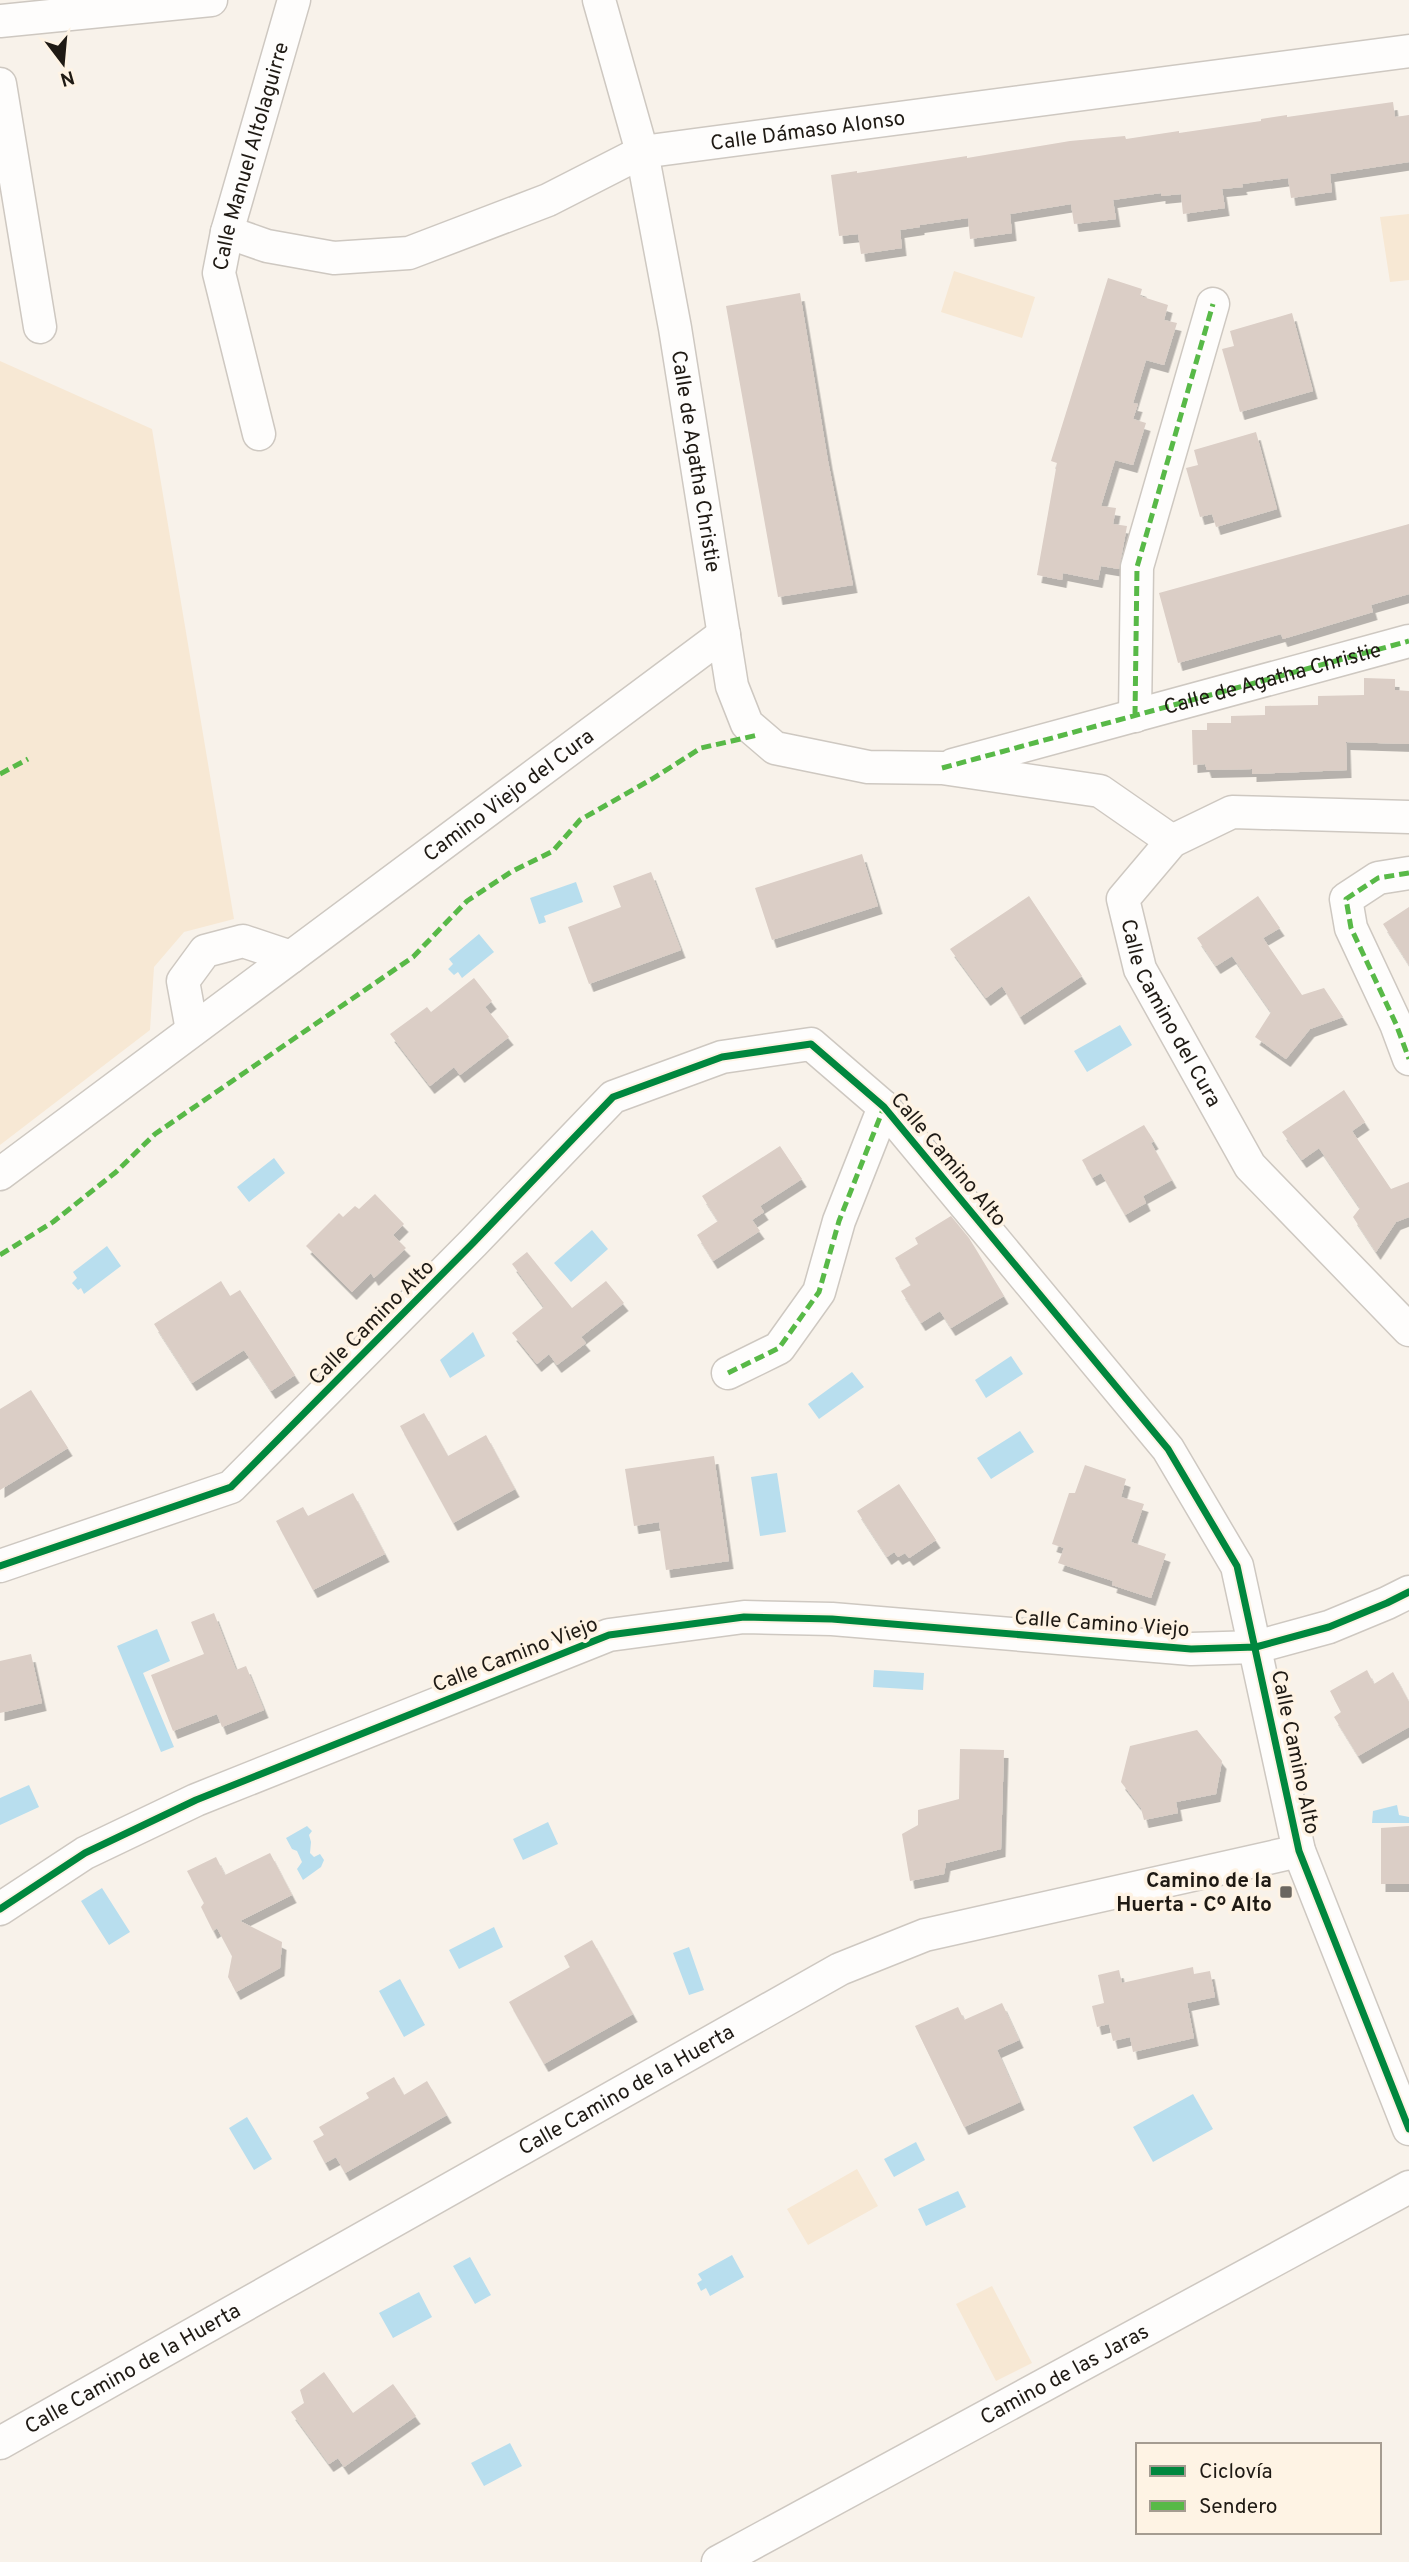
<svg xmlns="http://www.w3.org/2000/svg" width="1409" height="2562" viewBox="0 0 1409 2562" font-family="Overpass,sans-serif">
	<style>
		.green { fill: #f7e8d4 }
		.water { fill: #b8deee }
		.building { fill: #dbcec6; filter: url(#shadow) }
		.lines { fill: none; stroke-linecap: round; stroke-linejoin: round }
		.street-casing { stroke: #cec8c1; stroke-width: 35 }
		.street { stroke: #fefdfc; stroke-width: 32 }
		.quiet { stroke: #58b947; stroke-width: 5; stroke-dasharray: 10 5; stroke-linecap: butt }
		.cycleway-casing { stroke: #fef3e4; stroke-width: 11 }
		.cycleway { stroke: #00873e; stroke-width: 7 }
		.poi-dot { fill: #6b665f; stroke: #fef3e4; stroke-width: 2.5 }
		.labels { text-anchor: middle; stroke-width: 7; stroke-linejoin: round; paint-order: stroke }
		.street-label { font-size: 21px; fill: #1f1a14; stroke: #fef3e4 }
		.poi-label { font-size: 21px; font-weight: bold; fill: #1f1a14; stroke: #fef3e4; text-anchor: end }
	</style>
	<defs>
		<filter id="shadow"><feDropShadow dx="4.5" dy="8" stdDeviation="0" flood-color="#0004"/></filter>
	</defs>
	<rect width="100%" height="100%" fill="#f8f2ea"/>
	<path class="green" d="M1409,214V280L1390,282L1380,217Z
		M954,271L1035,297L1022,338L941,312Z
		M0,361L152,429L234,919L184,932L154,967L150,1030L0,1145Z
		M857,2169L878,2206L808,2245L787,2209Z
		M992,2286L1032,2363L996,2381L956,2304Z"/>
	<path class="water" d="M576,882L583,902L544,916L546,922L539,924L530,898Z
		M479,934L494,952L462,978L458,972L454,975L448,969L453,964L449,959Z
		M1120,1025L1132,1045L1087,1072L1074,1051Z
		M274,1158L285,1173L249,1202L237,1187Z
		M592,1230L608,1249L571,1282L554,1263Z
		M107,1246L121,1266L84,1294L81,1288L78,1290L72,1283L77,1278L73,1272Z
		M473,1332L485,1356L450,1378L440,1360Z
		M1011,1356L1023,1374L986,1398L975,1380Z
		M852,1372L864,1387L819,1419L808,1404Z
		M1020,1431L1034,1452L991,1479L977,1458Z
		M777,1473L786,1532L760,1536L751,1477Z
		M157,1629L170,1661L143,1673L174,1747L161,1752L117,1646Z
		M874,1670L924,1673L923,1690L873,1687Z
		M29,1785L39,1807L0,1825V1798Z
		M1397,1805L1399,1815L1409,1817V1823H1372L1373,1811Z
		M548,1822L558,1844L523,1860L513,1839Z
		M307,1826L312,1831L309,1835L311,1842L310,1853L314,1857L320,1854L324,1860L321,1867L303,1880L297,1869L302,1862L297,1851L292,1849L286,1838Z
		M102,1888L130,1932L109,1945L81,1901Z
		M494,1927L503,1947L459,1969L449,1950Z
		M689,1947L704,1990L689,1995L673,1953Z
		M400,1979L425,2025L404,2037L379,1991Z
		M1193,2094L1213,2129L1153,2162L1133,2127Z
		M247,2117L272,2159L254,2170L229,2128Z
		M916,2142L925,2160L894,2177L884,2159Z
		M958,2191L966,2207L926,2226L918,2209Z
		M732,2255L744,2277L710,2296L706,2288L701,2291L697,2283L702,2280L698,2274Z
		M470,2257L491,2295L475,2304L453,2266Z
		M419,2292L432,2317L393,2338L379,2313Z
		M510,2443L522,2466L484,2486L471,2463Z"/>
	<path class="building" d="M1393,102L1395,117L1409,115V162L1330,174L1332,192L1291,198L1288,178L1242,184L1243,187L1222,189L1225,208L1183,214L1181,194L1161,196V193L1113,200L1116,219L1074,224L1071,204L1010,214L1012,233L970,239L968,218L920,225V227L900,230L902,248L861,254L858,234L839,236L831,175L857,171V173L967,156V158L1070,141L1125,136L1126,139L1179,131V133L1261,121V119L1287,115V117Z
		M1108,278L1142,289L1140,296L1168,305L1164,320L1177,323L1164,365L1146,360L1133,403L1138,404L1133,419L1146,423L1133,465L1115,460L1101,506L1116,508L1113,524L1127,526L1119,569L1101,566L1098,580L1063,573L1062,580L1037,575L1057,463L1051,461Z
		M800,293L828,461L853,585L778,597L726,306Z
		M1292,313L1313,391L1240,412L1222,349L1234,346L1230,331Z
		M1256,432L1277,509L1216,527L1212,514L1200,517L1186,468L1198,465L1194,450Z
		M1409,524V594L1371,605L1373,612L1283,639L1281,634L1178,663L1159,593Z
		M1364,678L1395,679V690L1409,691V744L1346,742L1347,770L1252,774V769L1207,770L1205,764L1193,765L1192,730H1207V723H1231V716L1265,715V706L1318,705V696L1364,695Z
		M862,854L878,906L772,940L755,888Z
		M651,872L681,950L589,984L568,927L621,907L613,886Z
		M1029,896L1082,976L1020,1017L1002,986L986,998L950,949Z
		M1258,896L1280,928L1263,938L1302,995L1324,988L1343,1017L1310,1029L1286,1059L1255,1037L1271,1012L1232,956L1216,966L1197,938Z
		M1409,907V965L1383,924Z
		M474,978L492,1001L485,1007L509,1037L460,1075L454,1067L430,1086L390,1034L427,1007L431,1012Z
		M1344,1090L1365,1122L1352,1131L1391,1189L1409,1182V1217L1396,1222L1376,1252L1353,1217L1360,1208L1319,1148L1302,1160L1282,1132Z
		M1144,1125L1154,1141L1151,1143L1172,1180L1143,1196L1146,1203L1125,1215L1101,1173L1092,1178L1082,1160Z
		M780,1146L802,1179L760,1206L764,1212L752,1220L760,1231L713,1261L697,1235L718,1221L702,1196Z
		M375,1194L404,1224L393,1235L406,1248L374,1278L371,1273L352,1292L306,1246L339,1213L343,1217L355,1206L359,1209Z
		M951,1216L969,1238L1004,1296L951,1328L940,1311L921,1323L901,1291L911,1285L895,1258L918,1244L915,1238Z
		M527,1252L572,1308L606,1281L624,1303L581,1337L586,1343L557,1365L549,1354L537,1364L512,1333L544,1307L512,1264Z
		M221,1281L230,1296L240,1290L295,1375L271,1391L244,1350L192,1383L154,1324Z
		M31,1390L68,1448L0,1490V1409Z
		M424,1413L448,1456L486,1435L515,1489L453,1523L400,1426Z
		M714,1456L729,1561L666,1570L659,1522L634,1526L625,1469Z
		M1085,1465L1126,1479L1121,1497L1144,1504L1131,1542L1166,1554L1151,1598L1112,1585L1113,1581L1058,1563L1064,1548L1052,1544L1069,1493H1075Z
		M899,1484L936,1540L909,1558L905,1553L898,1557L894,1552L887,1557L857,1511Z
		M353,1493L385,1554L313,1590L276,1521L303,1507L308,1516Z
		M214,1613L236,1670L246,1666L264,1710L222,1727L217,1714L173,1731L151,1675L204,1654L191,1622Z
		M31,1654L42,1703L0,1713V1661Z
		M1367,1670L1374,1684L1393,1672L1409,1702V1727L1358,1756L1334,1717L1341,1712L1330,1691Z
		M1197,1730L1222,1761L1216,1794L1176,1802L1178,1813L1144,1820L1141,1808L1121,1782L1130,1746Z
		M960,1749L1004,1750L1001,1849L946,1863L944,1874L910,1881L902,1834L918,1825V1810L959,1799Z
		M1409,1826V1884H1381V1828Z
		M270,1853L292,1895L240,1921L282,1942L280,1968L236,1992L228,1977L232,1956L217,1928L213,1931L201,1907L204,1903L187,1871L216,1857L225,1875Z
		M592,1940L633,2014L544,2064L509,2002L570,1967L564,1956Z
		M1193,1967L1194,1974L1210,1971L1215,1997L1187,2003L1194,2038L1133,2052L1130,2037L1113,2041L1109,2024L1097,2027L1092,2006L1104,2003L1098,1975L1119,1970L1122,1983Z
		M1002,2003L1019,2040L997,2050L1020,2102L964,2127L915,2026L958,2007L964,2020Z
		M394,2077L404,2095L427,2081L447,2115L345,2173L336,2157L325,2163L313,2141L324,2135L319,2127L369,2098L366,2093Z
		M324,2372L353,2413L393,2384L416,2416L344,2467L338,2458L329,2464L291,2412L304,2403L300,2390Z"/>
	<g class="lines">
		<defs>
			<g id="street">
				<path id="s1" d="M599,0L642,152L675,328L732,686L747,724L775,748L868,767L942,768L1100,791L1172,841"/>
				<path d="M0,21L211,0"/>
				<path d="M0,84L40,327"/>
				<path id="s2" d="M227,232L267,246L334,258L409,253L548,200L642,152L1409,51"/>
				<path id="s3" d="M259,434L219,273L227,232L294,0"/>
				<path d="M1135,716L1137,567L1213,304"/>
				<path id="s4" d="M953,765L1409,641"/>
				<path id="s5" d="M1409,817L1232,812L1172,841L1123,899L1140,969L1250,1166L1409,1330"/>
				<path d="M1409,873L1378,878L1346,899L1351,928L1396,1024L1409,1059"/>
				<path d="M192,1030L183,981L205,951L243,941L291,957"/>
				<path id="s6" d="M0,1174L724,634"/>
				<path d="M728,1373L779,1348L819,1292L839,1221L884,1107"/>
				<path d="M0,1566L231,1487L473,1243L613,1097L722,1057L811,1044L884,1107L1168,1449L1237,1566L1299,1851L1409,2129"/>
				<path d="M0,1909L85,1853L196,1800L609,1635L744,1617L832,1619L1191,1649L1256,1647L1329,1627L1387,1603L1409,1592"/>
				<path id="s7" d="M0,2443L840,1969L925,1935L1299,1851"/>
				<path id="s8" d="M718,2562L1409,2187"/>
			</g>
		</defs>
		<use href="#street" class="street-casing"/>
		<use href="#street" class="street"/>
		<path class="quiet" d="M1135,716L1137,567L1213,304
			M942,768L1409,641
			M0,774L28,759
			M1409,873L1378,878L1346,899L1351,928L1396,1024L1409,1059
			M0,1255L53,1222L116,1172L155,1134L413,957L467,901L511,872L553,851L580,820L652,779L701,748L758,735
			M728,1373L779,1348L819,1292L839,1221L884,1107"/>
		<defs>
			<path id="cycleway" d="M0,1566L231,1487L473,1243L613,1097L722,1057L811,1044L884,1107L1168,1449L1237,1566L1299,1851L1409,2129
				M0,1909L85,1853L196,1800L609,1635L744,1617L832,1619L1191,1649L1256,1647L1329,1627L1387,1603L1409,1592"/>
		</defs>
		<use href="#cycleway" class="cycleway-casing"/>
		<use href="#cycleway" class="cycleway"/>
	</g>
	<rect class="poi-dot" x="1279" y="1885" width="14" height="14" rx="3.5"/>
	<g class="labels">
		<g class="street-label">
			<text dy="7" stroke="none"><textPath href="#s2" startOffset="607">Calle Dámaso Alonso</textPath></text>
			<text dy="7" stroke="none"><textPath href="#s3" startOffset="287">Calle Manuel Altolaguirre</textPath></text>
			<text dy="7" stroke="none"><textPath href="#s1" startOffset="472">Calle de Agatha Christie</textPath></text>
			<text dy="7" stroke="none"><textPath href="#s4" startOffset="331">Calle de Agatha Christie</textPath></text>
			<text dy="7" stroke="none"><textPath href="#s6" startOffset="634">Camino Viejo del Cura</textPath></text>
			<text dy="7" stroke="none"><textPath href="#s5" startOffset="444">Calle Camino del Cura</textPath></text>
			<text transform="translate(949 1159) rotate(50)" y="7">Calle Camino Alto</text>
			<text transform="translate(371 1322) rotate(-45)" y="7">Calle Camino Alto</text>
			<text transform="translate(1102 1623) rotate(4)" y="7">Calle Camino Viejo</text>
			<text transform="translate(515 1654) rotate(-21)" y="7">Calle Camino Viejo</text>
			<text transform="translate(1296 1752) rotate(78)" y="7">Calle Camino Alto</text>
			<text dy="7" stroke="none"><textPath href="#s7" startOffset="719">Calle Camino de la Huerta</textPath></text>
			<text dy="7" stroke="none"><textPath href="#s7" startOffset="152">Calle Camino de la Huerta</textPath></text>
			<text dy="7" stroke="none"><textPath href="#s8" startOffset="394">Camino de las Jaras</textPath></text>
		</g>
		<g class="poi-label">
			<text x="1272" y="1887">Camino de la<tspan x="1272" dy="24">Huerta - Cº Alto</tspan></text>
		</g>
	</g>
	<rect x="1136" y="2443" width="245" height="91" fill="#fef3e4" stroke="#a59c91" stroke-width="2"/>
	<rect x="1150" y="2466" width="35" height="10" fill="#00873e" stroke="#a59c91" stroke-width="2"/>
	<text x="1199" y="2478" font-size="21" fill="#1f1a14">Ciclovía</text>
	<rect x="1150" y="2501" width="35" height="10" fill="#58b947" stroke="#a59c91" stroke-width="2"/>
	<text x="1199" y="2513" font-size="21" fill="#1f1a14">Sendero</text>
	<g transform="translate(63 63) rotate(164)" stroke="#fef3e4" stroke-width="5" paint-order="stroke">
	<path d="M0-5L12 26L0 18L-12 26Z" fill="#1f1a14"/>
	<text y="-10" font-size="19" font-weight="bold" text-anchor="middle" fill="#1f1a14">N</text>
	</g>
</svg>
